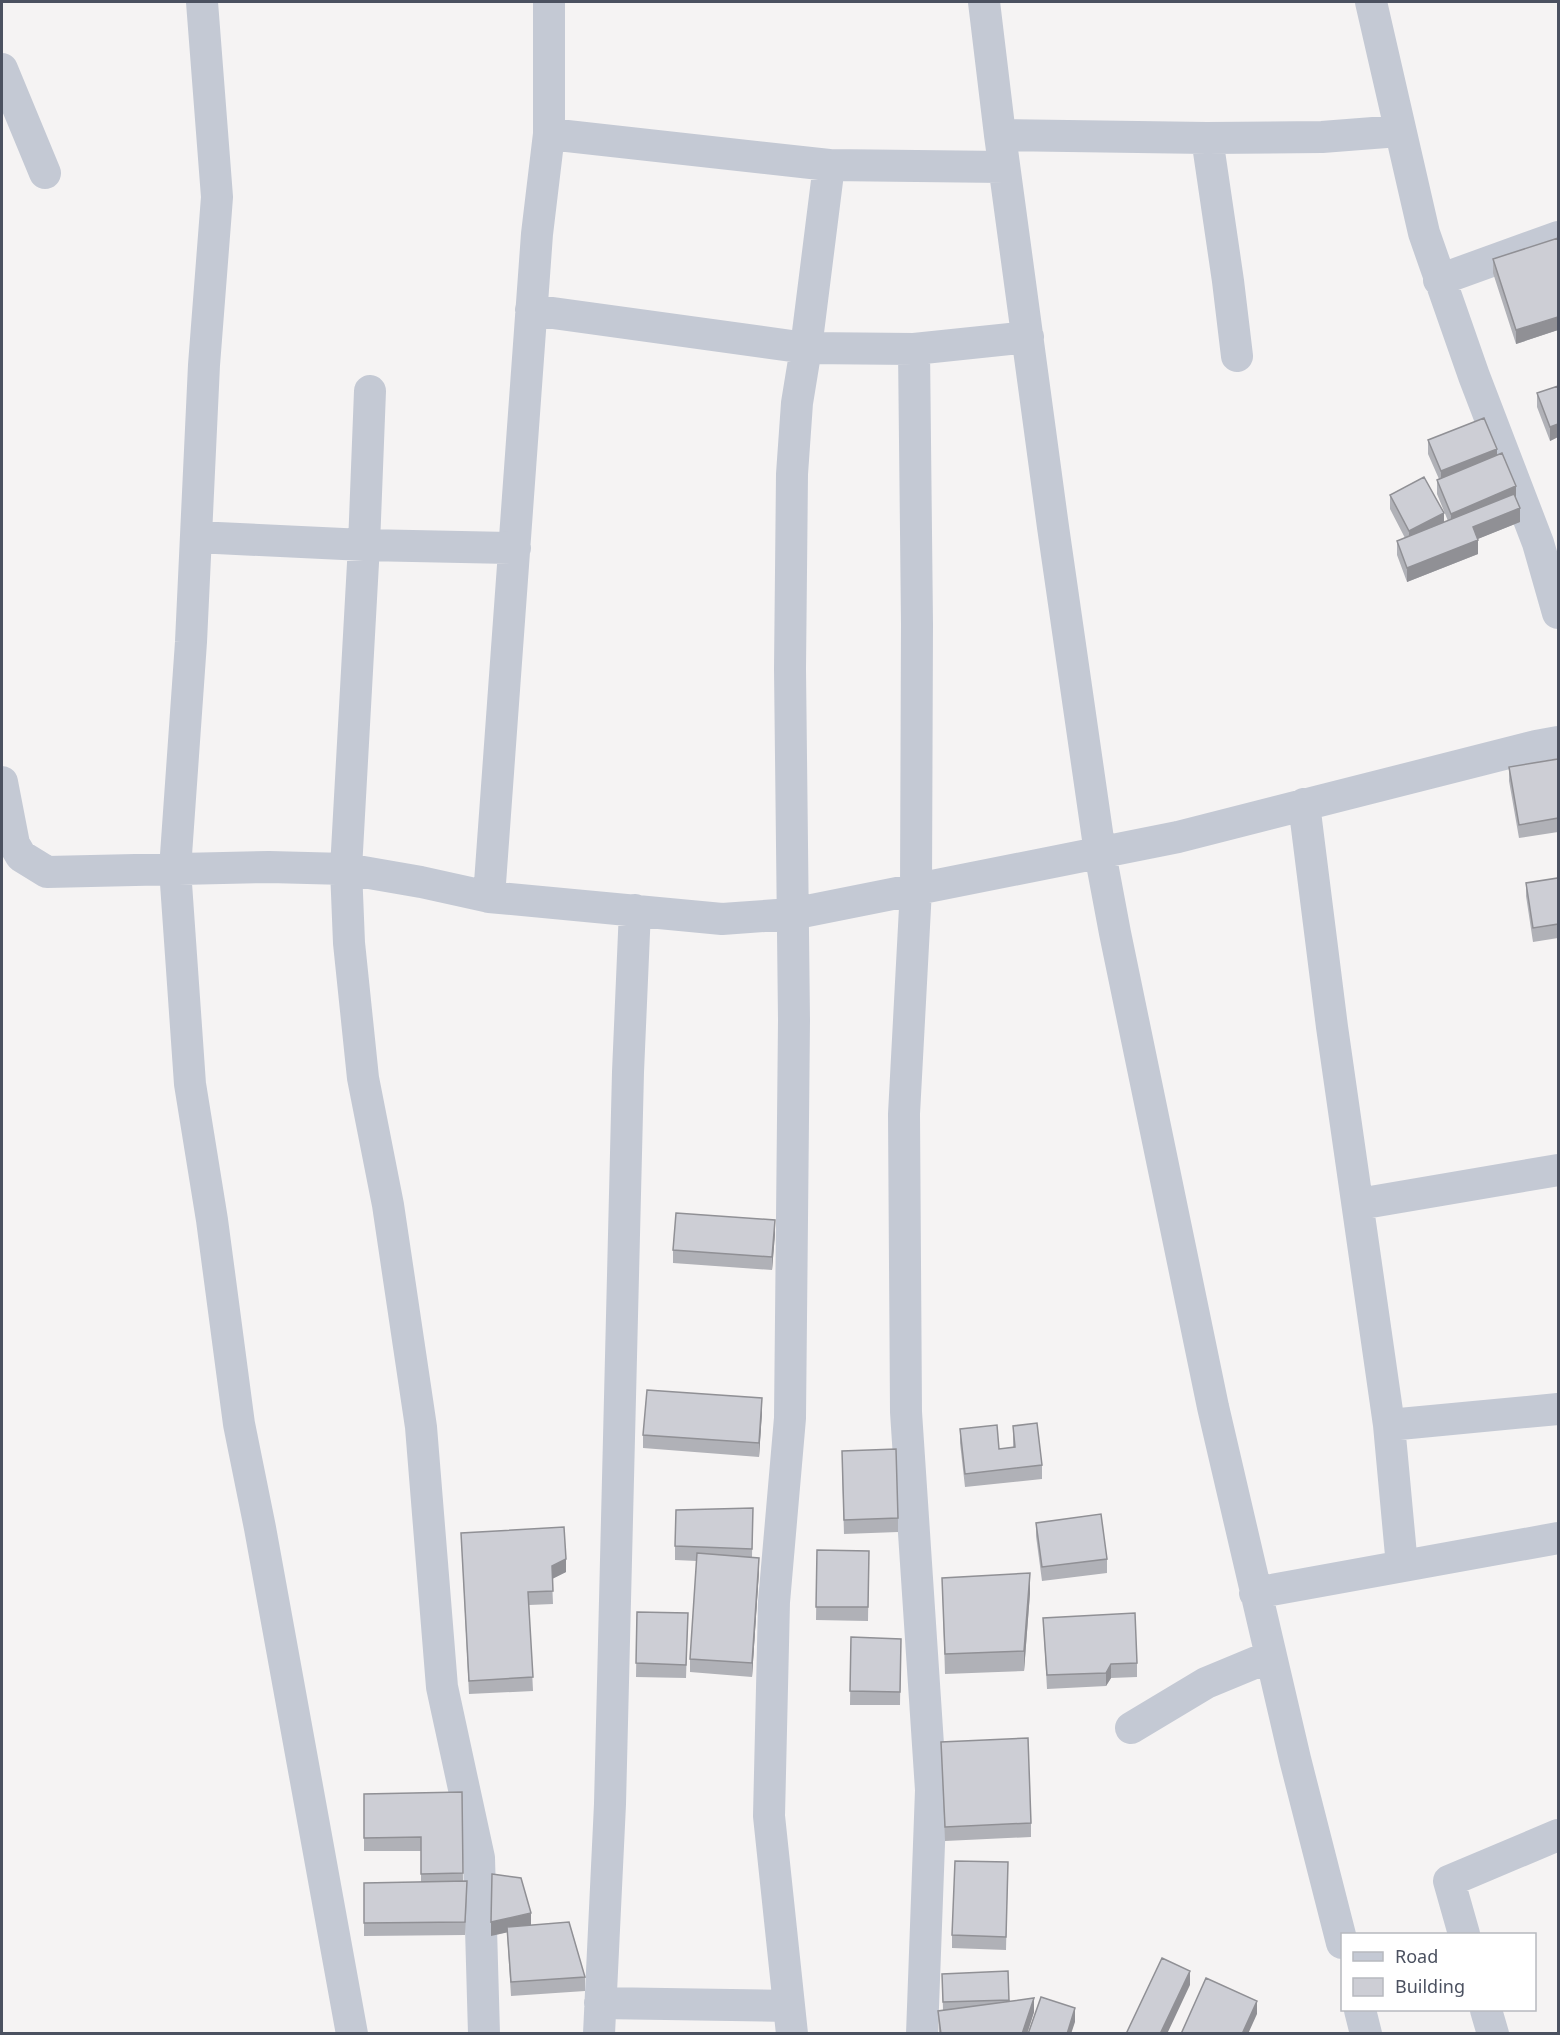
<svg xmlns="http://www.w3.org/2000/svg" width="1560" height="2035" viewBox="0 0 1560 2035" font-family="'Noto Sans',sans-serif">
	<style>
		.lines { fill: none; stroke-linecap: round; stroke-linejoin: round }
		.minor { stroke: #c4c9d4; stroke-width: 32 }
		.wall { fill: #b0b1b7 }
		.shaded-wall { fill: #909095 }
		.building { fill: #cdced5; stroke: #909095; stroke-width: 1.5 }
	</style>
	<rect width="100%" height="100%" fill="#f5f3f3"/>
	<g class="lines">
		<path class="minor" d="M202,2L217,197L204,365L191,642L175,869L190,1084L212,1220L239,1424L260,1528L352,2034
			M984,2L1000,135L1053,527L1100,853L1115,933L1213,1407L1295,1759L1342,1943
			M1371,2L1424,233L1474,376L1538,543L1558,613
			M2,69L45,173
			M549,134L829,165L1004,167
			M1000,135L1207,138L1322,137L1399,131
			M1207,138L1228,281L1237,356
			M1439,280L1558,237
			M531,310L806,348L914,349L1028,337
			M914,349L917,624L916,889L904,1114L906,1412L931,1790L922,2034
			M370,391L364,545L346,869L349,943L363,1078L388,1205L421,1427L442,1687L479,1858L484,2034
			M196,537L364,545L515,548
			M2,782L14,844L21,856L47,872L269,867L346,869L421,882L489,897L722,919L792,914L1178,837L1536,746L1558,742
			M1304,804L1332,1027L1389,1425L1402,1566
			M489,897L537,234L549,134V2
			M1359,1204L1558,1170
			M1389,1425L1558,1409
			M1255,1593L1558,1538
			M1131,1728L1206,1683L1271,1656
			M1464,1934L1449,1881L1558,1835
			M600,2003L789,2006
			M1360,2010L1366,2034
			M1486,2010L1493,2034
			M599,2034L610,1804L628,1072L635,910
			M792,2034L769,1816L774,1602L790,1418L794,1020L790,669L792,474L797,403L806,348L829,165"/>
	</g>
	<path class="wall" d="M1558,238V330L1516,344L1493,273V259Z
		M1558,386V437L1550,441L1537,407V393Z
		M1428,440L1497,455L1516,499L1520,522L1477,539L1478,554L1407,582L1397,555V541L1405,538L1390,509V495L1444,523L1448,521L1437,494V480L1439,479L1428,454Z
		M1558,759V832L1519,838L1509,781V767Z
		M1558,878V938L1533,942L1526,896V883Z
		M775,1234L772,1270L673,1263V1250Z
		M762,1412L759,1457L643,1448V1435Z
		M1013,1426L1042,1465V1479L965,1487L960,1443V1429L999,1449L1013,1447Z
		M842,1465L898,1518V1532L844,1534Z
		M753,1508L752,1557L759,1571L752,1677L690,1672V1659L697,1561L675,1560V1546Z
		M1036,1523L1107,1559V1573L1042,1581L1036,1536Z
		M461,1533L566,1572L552,1579L553,1604L529,1605L533,1691L469,1694Z
		M817,1550L869,1551L868,1621L816,1620Z
		M942,1578L1030,1593L1024,1671L945,1674Z
		M637,1612L688,1613L686,1678L636,1677Z
		M1043,1618L1137,1663V1677L1111,1678L1106,1686L1047,1689Z
		M851,1637L901,1639L900,1705H850Z
		M941,1742L1031,1823V1837L945,1841Z
		M462,1792L463,1882L467,1895L465,1935L364,1936V1883L421,1882V1851H364V1794Z
		M1008,1862L1006,1950L952,1948V1935Z
		M531,1925L585,1977V1991L511,1996L507,1932L491,1936Z
		M1008,1971L1009,2002L1034,2012L1027,2034H939L938,2011L943,2010L942,1974Z"/>
	<path class="shaded-wall" d="M1558,317V330L1516,344V330Z
		M1558,424V437L1550,441V427Z
		M1497,449V463L1441,485V471Z
		M1516,486V500L1451,527V514Z
		M1520,508V522L1473,541V527Z
		M1444,513V526L1409,545V531Z
		M1478,540V554L1407,582V568Z
		M775,1220V1234L772,1270V1257Z
		M762,1398V1412L759,1457V1443Z
		M759,1558V1571L752,1677V1663Z
		M566,1559V1572L552,1579V1566Z
		M1030,1573V1593L1024,1671V1651Z
		M1111,1664V1678L1106,1686V1673Z
		M531,1913V1927L491,1936V1922Z
		M1190,1971V1985L1167,2034H1160Z
		M1034,1998V2012L1027,2034H1022Z
		M1257,2001V2014L1248,2034H1242Z
		M1075,2008V2022L1071,2034H1067Z"/>
	<path class="building" d="M1558,238V317L1516,330L1493,259Z
		M1558,386V424L1550,427L1537,393Z
		M1484,418L1497,449L1441,471L1428,440Z
		M1502,453L1516,486L1451,514L1437,480Z
		M1424,477L1444,513L1409,531L1390,495Z
		M1514,494L1520,508L1473,527L1478,540L1407,568L1397,541Z
		M1558,759V818L1519,825L1509,767Z
		M1558,878V924L1533,928L1526,883Z
		M676,1213L775,1220L772,1257L673,1250Z
		M647,1390L762,1398L759,1443L643,1435Z
		M1037,1423L1042,1465L965,1474L960,1429L997,1425L999,1449L1015,1447L1013,1426Z
		M896,1449L898,1518L844,1520L842,1451Z
		M753,1508L752,1549L675,1546L676,1510Z
		M1101,1514L1107,1559L1042,1567L1036,1523Z
		M564,1527L566,1559L552,1566L553,1591L528,1592L533,1677L469,1681L461,1533Z
		M817,1550L869,1551L868,1607H816Z
		M697,1553L759,1558L752,1663L690,1659Z
		M1030,1573L1024,1651L945,1654L942,1578Z
		M637,1612L688,1613L686,1665L636,1663Z
		M1135,1613L1137,1663L1111,1664L1106,1673L1047,1675L1043,1618Z
		M851,1637L901,1639L900,1692L850,1691Z
		M1028,1738L1031,1823L945,1827L941,1742Z
		M462,1792L463,1873L421,1874V1837L364,1838V1794Z
		M955,1861L1008,1862L1006,1937L952,1935Z
		M492,1874L521,1878L531,1913L491,1922Z
		M467,1881L465,1922L364,1923V1883Z
		M569,1922L585,1977L511,1982L507,1927Z
		M1162,1958L1190,1971L1160,2034H1126Z
		M1008,1971L1009,2000L943,2002L942,1974Z
		M1206,1978L1257,2001L1242,2034H1181Z
		M1041,1997L1075,2008L1067,2034H1028Z
		M1034,1998L1022,2034H941L938,2011Z"/>
	<rect width="1560" height="2035" fill="none" stroke="#4b5160" stroke-width="6"/>
	<rect x="1341" y="1933" width="195" height="78" fill="#ffffff" stroke="#b7b9bf" stroke-width="1.5"/>
	<rect x="1353" y="1952" width="30" height="9" fill="#c4c9d4" stroke="#b7b9bf" stroke-width="1.5"/>
	<text x="1395" y="1963" font-size="18" fill="#4b5160">Road</text>
	<rect x="1353" y="1978" width="30" height="18" fill="#cdced5" stroke="#b7b9bf" stroke-width="1.5"/>
	<text x="1395" y="1993" font-size="18" fill="#4b5160">Building</text>
</svg>
